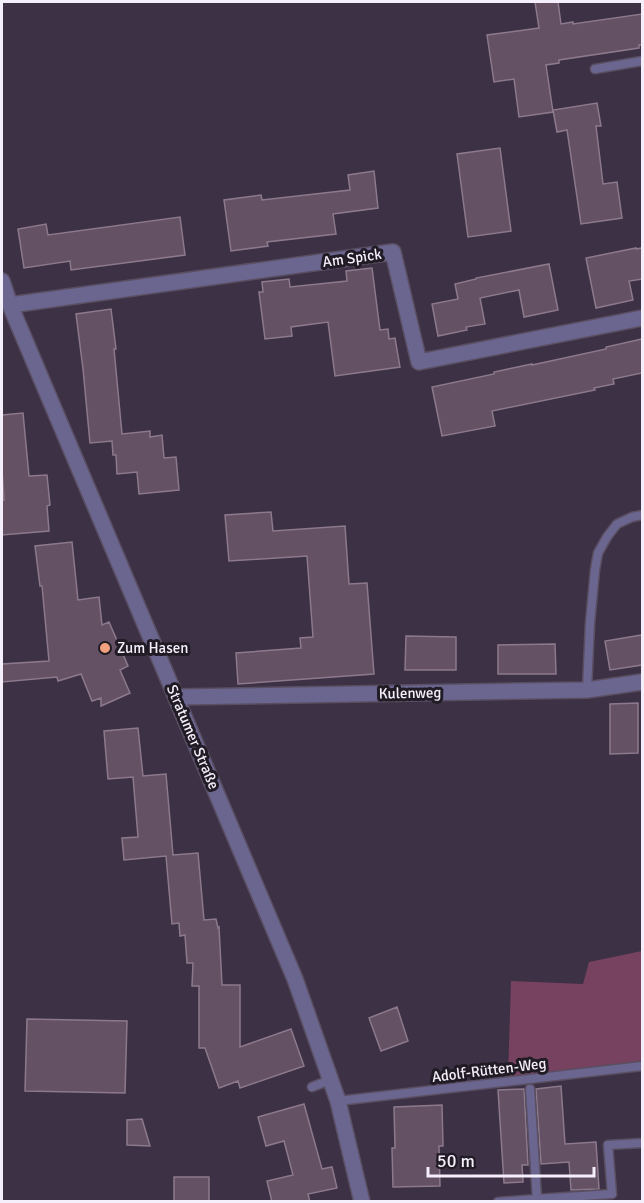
<svg xmlns="http://www.w3.org/2000/svg" width="644" height="1203" viewBox="0 0 644 1203" font-family="Signika,sans-serif">
	<style>
		.green { fill: #76425f }
		.building { fill: #645163; stroke: #8d798c; stroke-width: 1.5 }
		.lines { fill: none; stroke-linecap: round; stroke-linejoin: round }
		.service-casing { stroke: #5a4f62; stroke-width: 11 }
		.minor-casing { stroke: #5a4f62; stroke-width: 18 }
		.service { stroke: #6b6690; stroke-width: 8 }
		.minor { stroke: #6b6690; stroke-width: 15 }
		.poi-dot { fill: #f1a17d; stroke: #201b25; stroke-width: 2 }
		.labels { text-anchor: middle; stroke-width: 6; stroke-linejoin: round; paint-order: stroke }
		.street-label { font-size: 15px; fill: #f5eefb; stroke: #201b25 }
		.poi-label { font-size: 15px; fill: #f5eefb; stroke: #201b25; text-anchor: start }
	</style>
	<rect width="100%" height="100%" fill="#3c3145"/>
	<path class="green" d="M642,951V1061L508,1077L511,981L583,984L589,962Z"/>
	<path class="building" d="M535,2H558L561,24L573,22V24L642,14V45H639V48L559,60V63L546,65L553,112L519,117L514,79L494,82L487,35L539,28Z
		M597,103L601,126H596L603,184L617,182L622,218L581,224L567,130L557,132L553,110Z
		M500,148L511,231L468,237L457,154Z
		M374,171L378,208L333,214L336,234L267,242L268,246L231,251L224,200L261,195L262,200L350,190L348,175Z
		M180,217L185,255L71,270L70,261L24,268L18,229L46,224L48,235Z
		M636,248V249L642,248V279L629,281L633,300L596,308L586,258Z
		M549,264L558,310L524,317L519,290L480,298L485,324L466,327L467,330L438,336L432,304L458,299L455,284L476,279V278Z
		M372,268L380,330L388,329L389,339L395,338L400,367L335,376L328,322L291,327L292,336L265,339L259,292H263L262,282L289,279L290,287L347,281L346,271Z
		M111,309L116,349H114L122,434L150,431V437L162,435L164,458L176,457L179,490L139,494L137,472L117,474L116,455H113L112,441L90,443L83,369L76,314Z
		M642,339V373L613,379L614,384L594,388L595,390L492,411L495,426L442,436L432,387L494,374V372L532,364V365L606,349V347Z
		M23,413L29,476L47,475L50,505L47,506L49,531L2,535V500H4L2,469V415Z
		M271,512L273,531L345,526L349,584L367,583L374,674L238,684L236,653L301,648L300,638L313,637L307,556L229,561L225,515Z
		M72,542L78,600L99,597L102,625L109,622L128,666L120,670L130,693L101,706V698L92,701L81,674L58,681L57,677L2,682V664L49,661L42,586H40L35,546Z
		M642,635V665L610,670L605,641Z
		M406,636L456,637V670H405Z
		M555,644L556,674H498V645Z
		M638,703V753L610,754V704Z
		M138,728L143,776L166,774L173,855L198,853L204,920L216,919L218,928L219,927L222,985H240V1047L291,1029L304,1066L240,1088L238,1081L219,1088L205,1048H199V986H192L193,963H187L185,935L180,936L179,923L172,924L166,856L124,860L122,838L138,837L133,777L108,779L104,731Z
		M397,1007L408,1041L381,1051L369,1018Z
		M27,1019L127,1021L125,1093L25,1091Z
		M561,1086L565,1144L596,1142L599,1189L571,1190L569,1162L541,1164L536,1089Z
		M524,1089L528,1165H522L523,1182L504,1183L498,1090Z
		M304,1104L322,1169L332,1167L337,1188L308,1194L310,1202H272L267,1181L293,1175L284,1141L266,1146L258,1117Z
		M442,1105L443,1146H439L440,1186L393,1187L392,1148H395L394,1107Z
		M142,1119L150,1146L127,1145V1120Z
		M174,1177H209V1202H174Z"/>
	<g class="lines">
		<defs>
			<path id="service" d="M595,69L642,61
				M587,690L590,623L595,570L598,553L607,537L617,524L632,517L642,515
				M312,1087L330,1080
				M338,1101L642,1066
				M537,1199L612,1194L608,1145L642,1143
				M498,1202L537,1199L530,1089"/>
			<path id="minor" d="M2,281L10,305L295,979L338,1101L362,1202
				M10,305L393,252L419,362L642,318
				M177,697L587,690L642,682"/>
		</defs>
		<use href="#service" class="service-casing"/>
		<use href="#minor" class="minor-casing"/>
		<use href="#service" class="service"/>
		<use href="#minor" class="minor"/>
	</g>
	<circle class="poi-dot" cx="105" cy="648" r="6"/>
	<g class="labels">
		<g class="street-label">
			<text transform="translate(352 258) rotate(-8)" y="5">Am Spick</text>
			<text transform="translate(410 693) rotate(-1)" y="5">Kulenweg</text>
			<text transform="translate(193 737) rotate(67)" y="5">Stratumer Straße</text>
			<text transform="translate(489 1070) rotate(-7)" y="5">Adolf-Rütten-Weg</text>
		</g>
		<g class="poi-label">
			<text x="117" y="653">Zum Hasen</text>
		</g>
	</g>
	<rect width="644" height="1203" fill="none" stroke="#f5eefb" stroke-width="6"/>
	<path d="M428 1167v9h166v-9" fill="none" stroke="#f5eefb" stroke-width="3"/>
	<text x="437" y="1167" font-size="18" fill="#f5eefb" stroke="#201b25" stroke-width="4.5" paint-order="stroke">50 m</text>
</svg>
